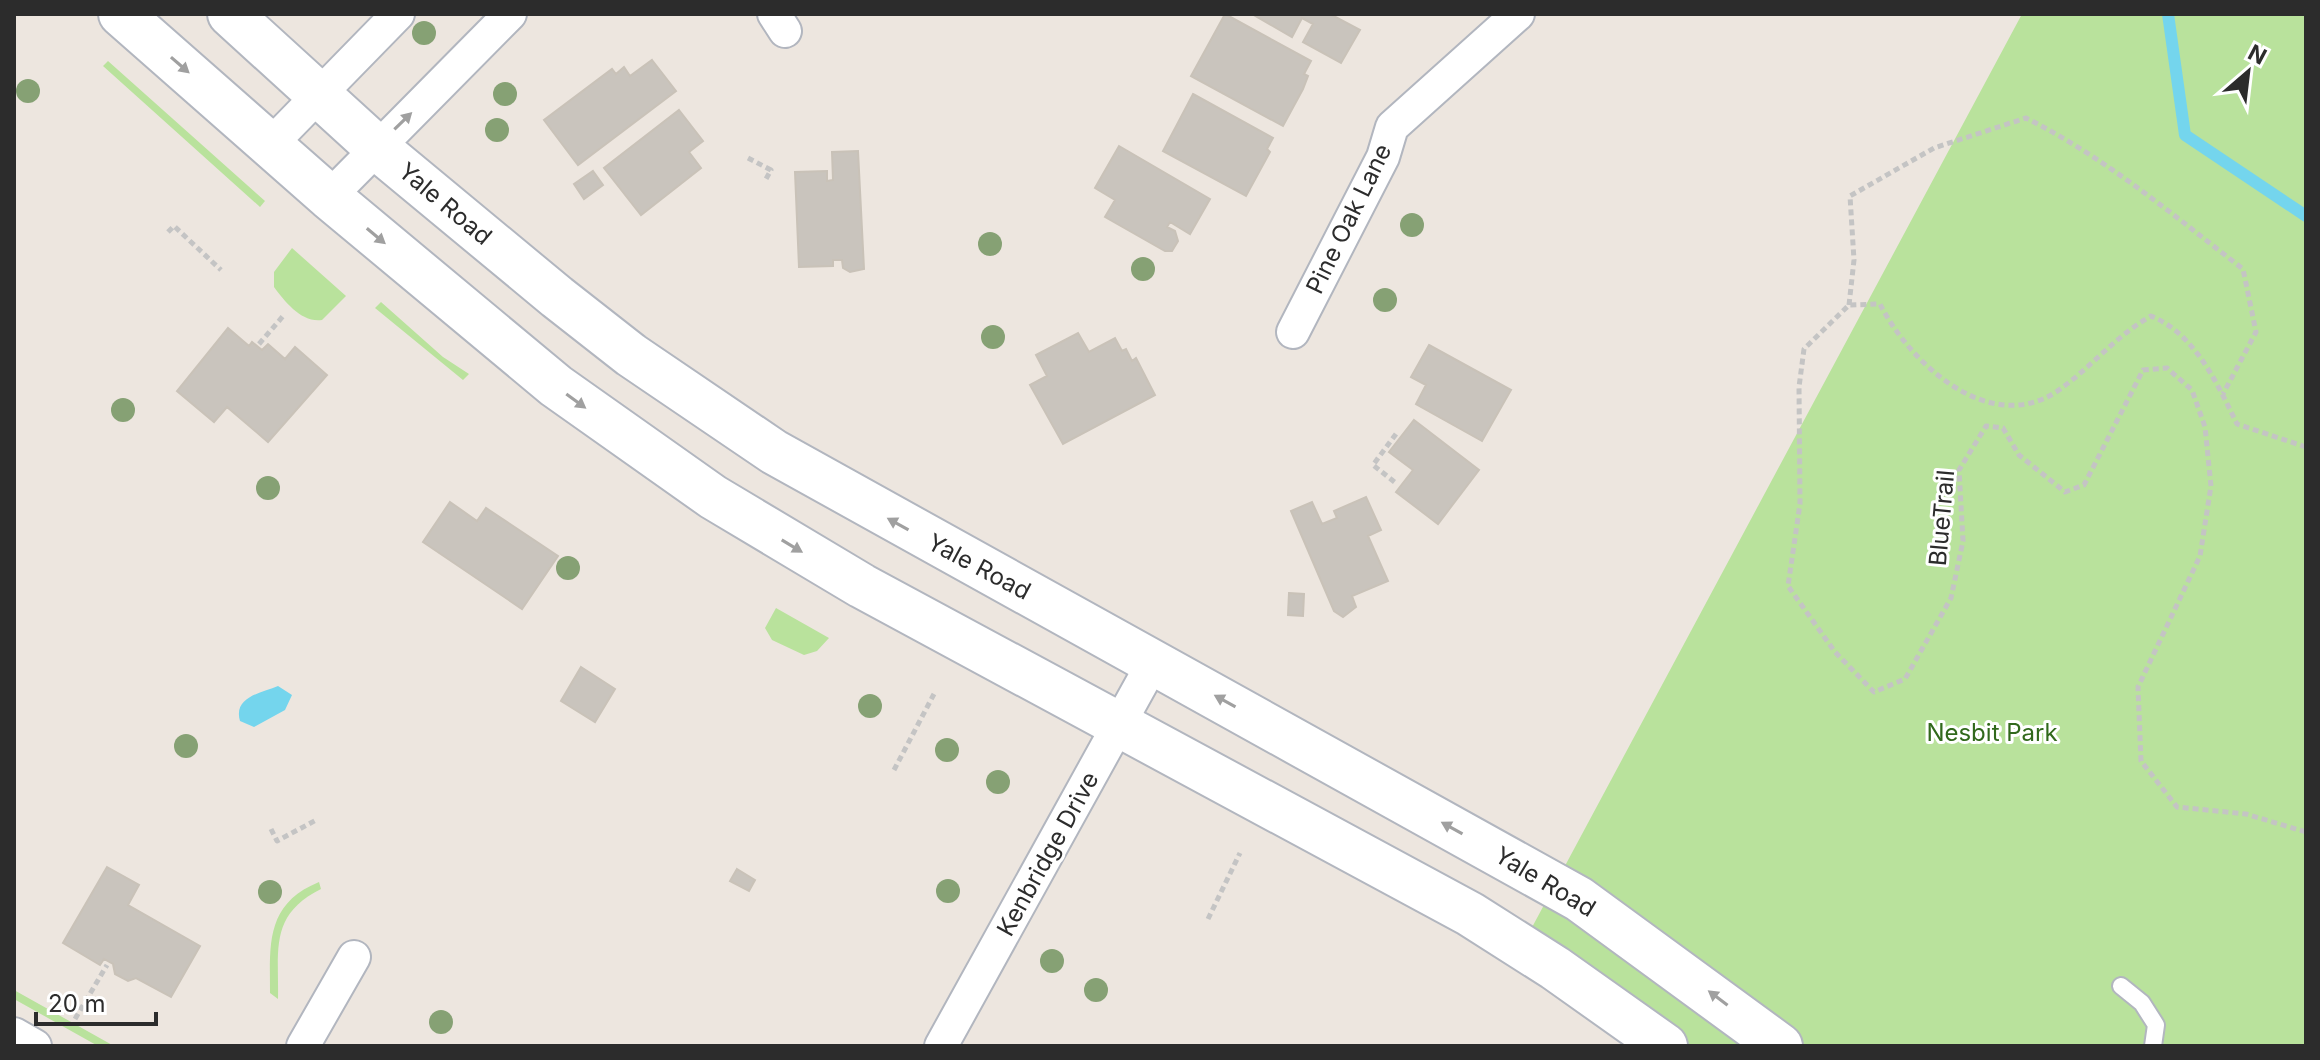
<svg xmlns="http://www.w3.org/2000/svg" width="2320" height="1060" viewBox="0 0 2320 1060" font-family="Inter,sans-serif">
	<style>
		.green { fill: #b9e29c }
		.water { fill: #74d5ed }
		.lines { fill: none; stroke-linecap: round; stroke-linejoin: round }
		.stream { stroke: #74d5ed; stroke-width: 12 }
		.building { fill: #c9c4bd; stroke: #c9c2b8; stroke-width: 2 }
		.service-casing { stroke: #b2b6bf; stroke-width: 20 }
		.minor-casing { stroke: #b2b6bf; stroke-width: 36 }
		.secondary-casing { stroke: #b2b6bf; stroke-width: 48 }
		.path { stroke: #c4c4c4; stroke-width: 5; stroke-dasharray: 6 4; stroke-linecap: butt }
		.service { stroke: #fff; stroke-width: 16 }
		.minor { stroke: #fff; stroke-width: 32 }
		.secondary { stroke: #fff; stroke-width: 44 }
		.tree { fill: #86a174 }
		.oneway { fill: #a0a0a0 }
		.labels { text-anchor: middle; stroke-width: 6; stroke-linejoin: round; paint-order: stroke }
		.street-label { font-size: 24px; fill: #2c2c2c; stroke: #fff }
		.park-label { font-size: 24px; fill: #31691c; stroke: #fff }
	</style>
	<rect width="100%" height="100%" fill="#ede6df"/>
	<path class="green" d="M2022,14H2306V1046H1642L1515,959Z
		M108,61L265,201L260,207L103,66Z
		M292,248L346,296L322,320C302,323 285,302 274,287V272Z
		M381,302L443,357L469,374L463,380L375,308Z
		M776,608L829,638L817,651L804,655L772,640L765,628Z
		M319,882L321,889C269,915 279,950 278,999L270,993C270,945 265,904 319,882Z
		M14,990L114,1046H98L14,999Z"/>
	<path class="water" d="M278,686L292,695L285,710L254,727L240,721C233,697 261,693 278,686Z"/>
	<g class="lines">
		<path class="stream" d="M2168,14L2185,135L2306,216"/>
	</g>
	<path class="building" d="M1225,14L1311,61L1304,74L1308,76L1303,89L1283,126L1191,76Z
		M1252,14H1330L1360,30L1341,63L1303,42L1313,24L1302,18L1292,37Z
		M652,60L676,91L578,165L544,120L612,69L616,74L624,67L630,76Z
		M1193,94L1273,138L1267,149L1270,152L1246,196L1163,151Z
		M679,110L703,141L689,152L701,168L641,215L604,168Z
		M1119,146L1210,199L1190,234L1170,222L1167,227L1175,231L1178,241L1172,251H1165L1105,217L1115,200L1095,188Z
		M858,151L864,269L850,272L843,268L842,260H833V266L799,267L795,172L827,171V181L833,180L832,152Z
		M593,171L603,185L584,199L574,184Z
		M228,328L249,346L252,342L262,350L268,344L285,359L295,347L327,375L268,442L227,407L214,422L177,391Z
		M1078,333L1089,352L1115,338L1122,351L1126,349L1132,361L1136,358L1155,395L1063,444L1030,385L1047,376L1036,355Z
		M1429,345L1511,390L1482,441L1416,404L1426,385L1411,377Z
		M1414,420L1479,470L1438,524L1396,492L1413,470L1389,452Z
		M1366,497L1381,530L1368,536L1388,581L1352,596L1356,607L1343,617L1334,611L1291,511L1312,502L1322,524L1337,518L1334,511Z
		M450,502L477,521L486,508L558,556L522,609L423,542Z
		M1289,593L1304,594L1303,616L1288,615Z
		M581,667L615,689L595,722L561,701Z
		M107,867L139,885L128,905L200,946L171,997L136,978L128,981L115,974L113,964L104,959L100,965L63,943Z
		M737,869L755,880L749,891L730,881Z"/>
	<g class="lines">
		<defs>
			<path id="service" d="M2121,986L2142,1003L2156,1025L2153,1046"/>
			<path id="minor" d="M774,14L785,31
				M271,144L398,14
				M329,197L510,14
				M1293,332L1383,157L1392,127L1518,14
				M14,1034L35,1046
				M303,1046L354,957
				M941,1046L1154,661"/>
			<path id="secondary" d="M121,14L329,197L556,386L713,497L862,586L1470,914L1555,968L1665,1046
				M230,14L376,147L557,297L631,355L774,452L1579,899L1780,1046"/>
		</defs>
		<use href="#service" class="service-casing"/>
		<use href="#minor" class="minor-casing"/>
		<use href="#secondary" class="secondary-casing"/>
		<path class="path" d="M748,158L771,170L766,179
			M168,232L174,226L221,270
			M1849,305L1854,260L1850,196L1934,148L2026,118C2106,158 2173,215 2243,269L2256,332L2223,394
			M259,344L284,315
			M1396,434L1373,465L1397,484
			M2306,447L2237,424C2217,383 2195,334 2151,316C2114,337 2090,369 2056,392C1988,436 1909,362 1880,304L1849,305L1804,349L1799,387L1800,504L1788,586L1835,652L1874,692L1905,679L1951,598L1963,541L1959,470L1986,426L2003,428L2019,455L2065,492L2084,485L2143,370L2167,368L2192,390L2205,427L2211,486L2200,556L2138,687L2141,761L2177,807L2246,814L2306,832
			M894,770L934,694
			M271,829L277,841L318,819
			M1208,919L1240,853
			M75,1019L107,965"/>
		<use href="#service" class="service"/>
		<use href="#minor" class="minor"/>
		<use href="#secondary" class="secondary"/>
	</g>
	<g class="tree">
		<circle cx="424" cy="33" r="12"/>
		<circle cx="28" cy="91" r="12"/>
		<circle cx="505" cy="94" r="12"/>
		<circle cx="497" cy="130" r="12"/>
		<circle cx="1412" cy="225" r="12"/>
		<circle cx="990" cy="244" r="12"/>
		<circle cx="1143" cy="269" r="12"/>
		<circle cx="1385" cy="300" r="12"/>
		<circle cx="993" cy="337" r="12"/>
		<circle cx="123" cy="410" r="12"/>
		<circle cx="268" cy="488" r="12"/>
		<circle cx="568" cy="568" r="12"/>
		<circle cx="870" cy="706" r="12"/>
		<circle cx="186" cy="746" r="12"/>
		<circle cx="947" cy="750" r="12"/>
		<circle cx="998" cy="782" r="12"/>
		<circle cx="948" cy="891" r="12"/>
		<circle cx="270" cy="892" r="12"/>
		<circle cx="1052" cy="961" r="12"/>
		<circle cx="1096" cy="990" r="12"/>
		<circle cx="441" cy="1022" r="12"/>
	</g>
	<defs><path id="oneway-solid" d="M-6-.8H1V-3.2L6.5 0L1 3.2V.8H-6Z" transform="scale(2)"/></defs>
	<g class="oneway">
		<use href="#oneway-solid" transform="translate(180 65) rotate(41)"/>
		<use href="#oneway-solid" transform="translate(403 121) rotate(-44)"/>
		<use href="#oneway-solid" transform="translate(376 236) rotate(40)"/>
		<use href="#oneway-solid" transform="translate(576 401) rotate(36)"/>
		<use href="#oneway-solid" transform="translate(898 524) rotate(-151)"/>
		<use href="#oneway-solid" transform="translate(792 546) rotate(31)"/>
		<use href="#oneway-solid" transform="translate(1225 701) rotate(-151)"/>
		<use href="#oneway-solid" transform="translate(1452 828) rotate(-151)"/>
		<use href="#oneway-solid" transform="translate(1718 998) rotate(-143)"/>
	</g>
	<g class="labels">
		<g class="street-label">
			<text transform="translate(445 204) rotate(40)" y="8">Yale Road</text>
			<text transform="translate(1349 219) rotate(-64)" y="8">Pine Oak Lane</text>
			<text transform="translate(1942 518) rotate(-85)" y="8">BlueTrail</text>
			<text transform="translate(979 567) rotate(28)" y="8">Yale Road</text>
			<text transform="translate(1048 854) rotate(-61)" y="8">Kenbridge Drive</text>
			<text transform="translate(1545 882) rotate(31)" y="8">Yale Road</text>
		</g>
		<g class="park-label">
			<text x="1992" y="741">Nesbit Park</text>
		</g>
	</g>
	<rect width="2320" height="1060" fill="none" stroke="#2c2c2c" stroke-width="32"/>
	<g transform="translate(2248 72) rotate(28)" stroke="#ffffff" stroke-width="6" paint-order="stroke">
	<path d="M0-6L14 30L0 20L-14 30Z" fill="#2c2c2c"/>
	<text y="-12" font-size="22" font-weight="bold" text-anchor="middle" fill="#2c2c2c">N</text>
	</g>
	<path d="M36 1012v12h120v-12" fill="none" stroke="#2c2c2c" stroke-width="4"/>
	<text x="48" y="1012" font-size="24" fill="#2c2c2c" stroke="#ffffff" stroke-width="6" paint-order="stroke">20 m</text>
</svg>
